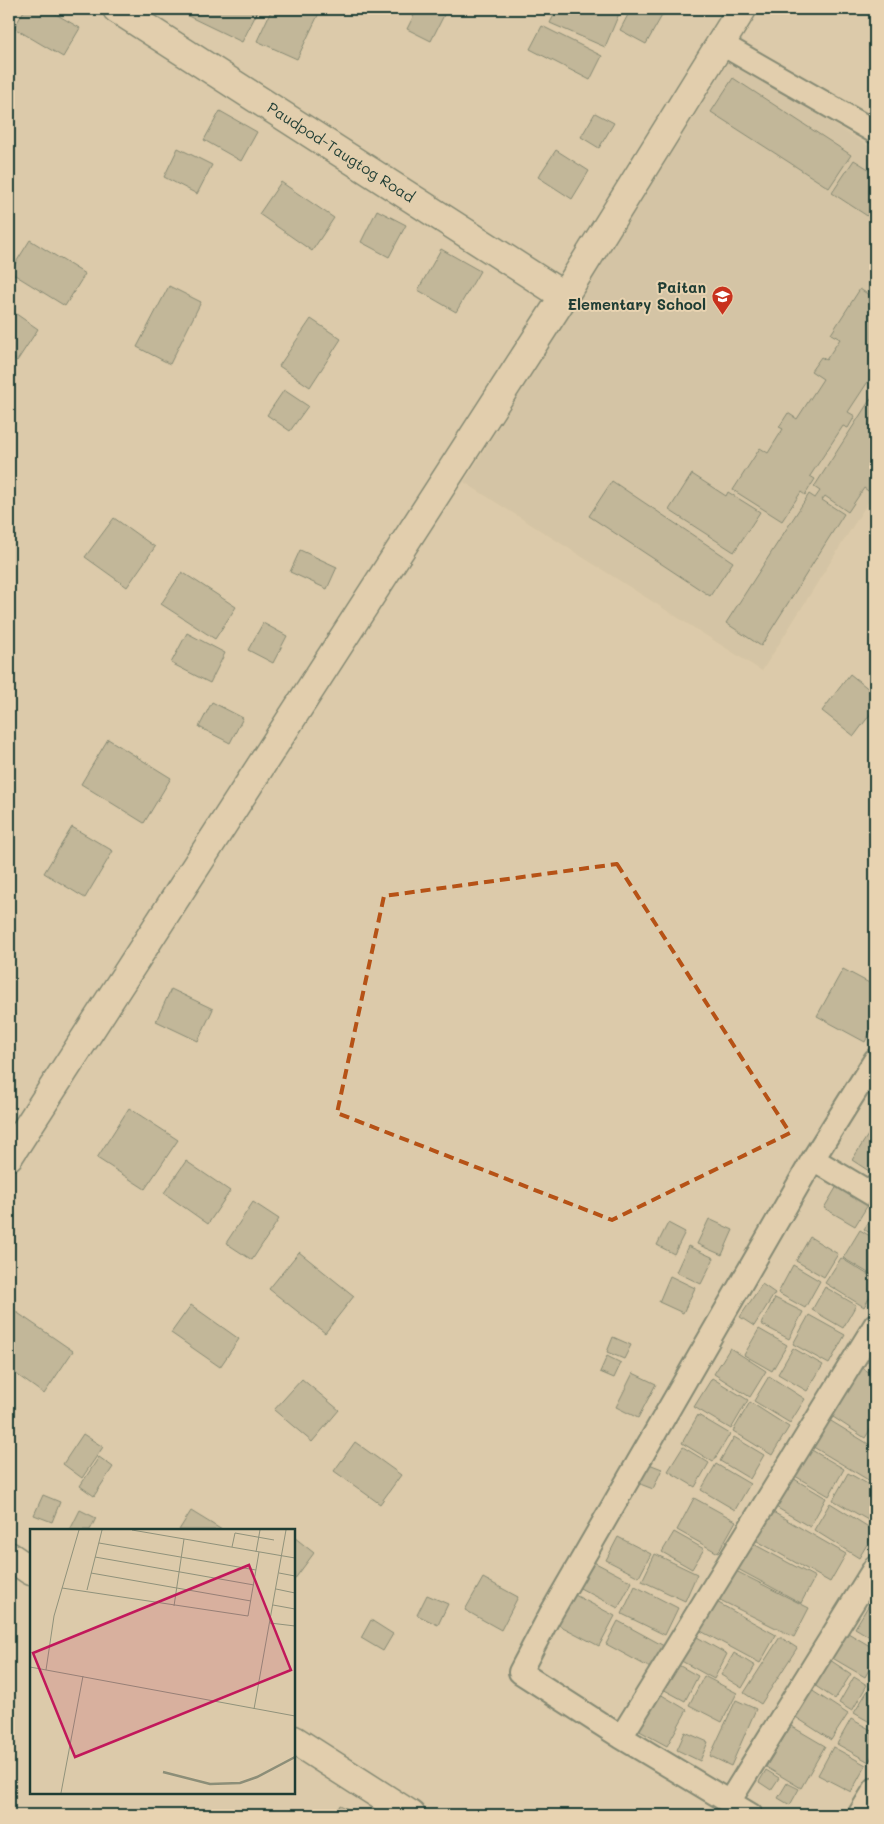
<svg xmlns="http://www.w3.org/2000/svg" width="884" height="1824" viewBox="0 0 884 1824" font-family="Mali,sans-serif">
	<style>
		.built { fill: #cbbd9f }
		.building { fill: #a29f85; stroke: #1f3d34 }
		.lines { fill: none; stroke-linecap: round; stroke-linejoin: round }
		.street-casing { stroke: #1f3d34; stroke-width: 26 }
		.secondary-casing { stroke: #1f3d34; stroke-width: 31 }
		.street { stroke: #e8d3b1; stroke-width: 22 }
		.secondary { stroke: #e8d3b1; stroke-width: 28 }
		.marked { fill: none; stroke: #b65216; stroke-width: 4; stroke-dasharray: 10 6; stroke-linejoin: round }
		.labels { text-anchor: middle; stroke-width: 4; stroke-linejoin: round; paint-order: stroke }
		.street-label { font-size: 15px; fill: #1f3d34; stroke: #e8d3b1 }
		.poi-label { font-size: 15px; font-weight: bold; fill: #1f3d34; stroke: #e8d3b1; text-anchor: end }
		.inset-river { fill: none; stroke: #8c8e78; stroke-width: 2.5 }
		.inset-road { fill: none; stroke: #90927b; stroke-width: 1 }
		.view { fill: #c2185b; fill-opacity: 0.15; stroke: #c2185b; stroke-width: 2.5 }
		.inset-edge { fill: none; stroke: #1f3d34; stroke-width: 2.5 }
	</style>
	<rect width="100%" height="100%" fill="#dccaaa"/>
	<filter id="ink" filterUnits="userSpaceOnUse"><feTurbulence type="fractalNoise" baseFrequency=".02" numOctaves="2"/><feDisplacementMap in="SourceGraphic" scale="10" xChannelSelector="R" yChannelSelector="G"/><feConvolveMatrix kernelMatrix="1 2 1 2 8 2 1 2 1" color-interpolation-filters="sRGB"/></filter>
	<g filter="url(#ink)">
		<path class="built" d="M730,59L875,150V491L762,671L464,482Z"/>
		<path class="building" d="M25,9H47L80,28L63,57L14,28Z
			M192,9H259L242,42L188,16Z
			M272,9H316L320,11L297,59L257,41Z
			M417,9H447L431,41L407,29Z
			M557,9H621L605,47L550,23Z
			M631,9H659L664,12L646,44L620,30Z
			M542,26L602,56L590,80L530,49Z
			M733,78L851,155L829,188L711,112Z
			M220,111L257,132L241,161L204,140Z
			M595,113L614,123L599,148L581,137Z
			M178,148L212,165L197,194L164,177Z
			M556,150L589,171L572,199L538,177Z
			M854,160L875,173V221L832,193Z
			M281,182L334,218L312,251L259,214Z
			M377,210L406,225L389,257L361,242Z
			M30,240L85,274L65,306L10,272Z
			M441,249L480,271L456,312L418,290Z
			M169,286L201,302L170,364L137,347Z
			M860,289L875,299V371L848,412L855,416L848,428L843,426L810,476L815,479L805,495L801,492L782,521L733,490L760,448L768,453L783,429L779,427L788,413L797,419L823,379L811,371L821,357L826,360L840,339L831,334Z
			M9,309L38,329L17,361L9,355Z
			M311,319L341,339L310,387L279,366Z
			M284,390L308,406L290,431L267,415Z
			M875,392V487L871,493L864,488L848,512L825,496L822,500L844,514L761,646L726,623L809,494L815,498L820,491L814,487Z
			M692,474L726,496L728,492L760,512L734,552L669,510Z
			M612,481L733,562L710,596L589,516Z
			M114,518L155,547L127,587L85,557Z
			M300,550L337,567L327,589L290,572Z
			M182,572L236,607L215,639L161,604Z
			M263,623L287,636L273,663L248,650Z
			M187,633L225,653L210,683L171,663Z
			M850,674L875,694V708L854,736L822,711Z
			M212,702L243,718L230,743L199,727Z
			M108,739L171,778L144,823L81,784Z
			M72,827L113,851L85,898L44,873Z
			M843,969L875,986V1023L865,1042L817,1016Z
			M171,989L213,1009L198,1041L156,1021Z
			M129,1108L178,1140L145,1189L97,1158Z
			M875,1124V1175L852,1160Z
			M186,1161L230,1191L208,1224L164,1193Z
			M840,1181L871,1200L855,1226L824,1208Z
			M253,1202L279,1219L252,1260L226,1243Z
			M875,1213V1237L864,1229Z
			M709,1219L733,1230L722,1255L697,1244Z
			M668,1223L685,1232L674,1254L657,1245Z
			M860,1230L875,1239V1277L843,1258Z
			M810,1237L838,1254L824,1277L796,1261Z
			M688,1246L714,1258L701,1284L676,1272Z
			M299,1252L354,1296L325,1333L269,1289Z
			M841,1258L875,1279V1288L864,1307L825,1283Z
			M793,1265L820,1281L805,1308L778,1293Z
			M670,1276L695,1288L683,1313L659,1302Z
			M762,1284L775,1293L754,1326L740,1317Z
			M825,1287L856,1305L843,1328L812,1310Z
			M775,1298L803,1312L789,1339L761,1324Z
			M191,1305L239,1339L220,1367L171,1333Z
			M9,1307L73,1351L44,1394L9,1369Z
			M809,1315L845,1335L829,1364L793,1344Z
			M759,1329L787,1345L772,1371L744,1355Z
			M613,1337L631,1345L624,1359L607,1352Z
			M730,1348L766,1371L750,1397L714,1374Z
			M793,1348L823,1365L807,1391L778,1374Z
			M607,1356L621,1363L614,1378L600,1372Z
			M861,1367L875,1376V1422L865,1438L830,1415Z
			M633,1373L656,1384L638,1418L616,1407Z
			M769,1376L805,1399L790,1423L754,1401Z
			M712,1378L748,1400L731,1429L694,1407Z
			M302,1379L339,1410L312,1442L274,1410Z
			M750,1402L789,1427L772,1455L733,1431Z
			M698,1415L730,1434L713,1462L682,1443Z
			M826,1418L875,1448V1484L810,1445Z
			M83,1434L103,1447L82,1478L63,1464Z
			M734,1437L764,1455L750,1479L720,1461Z
			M355,1442L401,1475L380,1504L334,1471Z
			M805,1446L844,1469L829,1496L790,1473Z
			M683,1447L709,1463L695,1487L668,1471Z
			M99,1457L113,1467L94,1496L80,1486Z
			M644,1462L662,1469L653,1489L635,1482Z
			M716,1464L750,1484L735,1510L701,1490Z
			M848,1473L875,1488V1524L833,1500Z
			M791,1477L826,1498L810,1527L774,1506Z
			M43,1495L60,1502L52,1522L34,1515Z
			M694,1498L736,1521L718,1553L677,1530Z
			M830,1503L875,1531L859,1558L814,1530Z
			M766,1508L846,1554L830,1582L750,1537Z
			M80,1510L96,1518L90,1530H70Z
			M191,1511L222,1530H179Z
			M674,1532L704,1549L692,1569L662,1552Z
			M294,1537L314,1553L294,1580Z
			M618,1537L651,1554L639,1577L606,1560Z
			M748,1541L815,1577L801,1603L734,1567Z
			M655,1554L697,1574L685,1601L642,1581Z
			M590,1560L632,1582L618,1608L576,1586Z
			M732,1569L809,1608L794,1637L718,1599Z
			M483,1578L518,1597L501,1630L465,1610Z
			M635,1586L678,1608L665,1635L622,1614Z
			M573,1594L615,1616L599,1646L557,1624Z
			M427,1595L448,1604L438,1625L417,1615Z
			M713,1600L776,1635L760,1663L697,1629Z
			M870,1603L875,1606V1640L855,1628Z
			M371,1620L393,1634L383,1651L361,1638Z
			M618,1621L664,1646L652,1669L606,1644Z
			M843,1630L875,1649V1659L865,1677L829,1656Z
			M690,1633L727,1654L714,1679L676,1658Z
			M780,1637L797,1648L761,1704L744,1693Z
			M734,1653L755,1666L742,1688L721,1675Z
			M824,1656L851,1674L835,1699L808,1681Z
			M673,1662L698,1676L685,1701L659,1687Z
			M704,1676L737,1693L722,1722L689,1705Z
			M854,1677L867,1685L852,1711L839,1703Z
			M870,1687L875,1691V1725L854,1713Z
			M808,1688L848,1714L831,1740L791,1714Z
			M655,1691L687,1710L667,1746L634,1728Z
			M736,1700L756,1709L731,1766L710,1756Z
			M851,1719L875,1732V1751L869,1762L837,1744Z
			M791,1726L825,1746L801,1788L766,1767Z
			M685,1732L708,1742L700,1761L677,1750Z
			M833,1747L866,1765L851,1792L818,1775Z
			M766,1770L779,1778L771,1790L759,1782Z
			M787,1783L799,1789L790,1805L778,1798Z
			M9,1789L15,1791L9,1805Z
			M340,1805L360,1815H335Z"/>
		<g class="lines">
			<defs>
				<path id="street" d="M720,43L875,132
					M813,1159L875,1196
					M621,1737L875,1325
					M729,1802L875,1567
					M751,1815L621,1737L520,1672L550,1615L813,1159L875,1060
					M859,1815L875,1789"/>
				<g id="secondary">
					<path id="s1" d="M117,9L564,296"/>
					<path d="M9,1156L564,296L742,9"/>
					<path d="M9,1556L31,1571"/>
					<path d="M294,1740L411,1815"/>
				</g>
			</defs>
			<use href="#street" class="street-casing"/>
			<use href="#secondary" class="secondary-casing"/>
			<use href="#street" class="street"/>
			<use href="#secondary" class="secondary"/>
		</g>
	</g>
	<path d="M0 0H884V1824H0ZM617,864L790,1133L612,1220L337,1113L384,896Z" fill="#dccaaa" fill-opacity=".55" fill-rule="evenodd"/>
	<path class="marked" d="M617,864L790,1133L612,1220L337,1113L384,896Z"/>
	<defs>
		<symbol id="school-pin" viewBox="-11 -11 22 30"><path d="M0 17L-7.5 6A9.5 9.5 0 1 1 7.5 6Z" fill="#c8321e" stroke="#e8d3b1"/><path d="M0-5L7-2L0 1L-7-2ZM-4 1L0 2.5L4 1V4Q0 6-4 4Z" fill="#fff"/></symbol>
	</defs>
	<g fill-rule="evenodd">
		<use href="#school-pin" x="710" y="284" width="25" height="34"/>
	</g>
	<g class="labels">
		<g class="street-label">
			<text dy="5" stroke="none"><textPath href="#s1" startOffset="266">Paudpod-Taugtog Road</textPath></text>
		</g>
		<g class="poi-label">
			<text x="706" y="293">Paitan<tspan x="706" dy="17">Elementary School</tspan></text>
		</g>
	</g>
	<g transform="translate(30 1529)">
		<rect width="265" height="265" fill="#dccaaa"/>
		<path class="inset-river" d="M133,243L180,255L210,254L227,248L265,228"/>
		<path class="inset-road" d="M102,1L265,29M69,14L226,41M202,18L205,4L244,11M226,23L230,1M65,28L224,56M61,44L221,72M249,44L265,47M32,59L218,87L229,23M246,60L265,64M57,61L72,1M243,76L265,80M144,77L154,10M240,94L265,97M0,138L265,187M16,141L24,87L49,1M224,180L256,1M31,264L53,147"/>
		<path class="view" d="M219,36L261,141L45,228L3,124Z"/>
		<rect width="265" height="265" class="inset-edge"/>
	</g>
	<rect width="884" height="1824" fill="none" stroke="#e8d3b1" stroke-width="30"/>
	<rect x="15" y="15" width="854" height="1794" fill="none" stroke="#1f3d34" stroke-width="2" filter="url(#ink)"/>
</svg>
